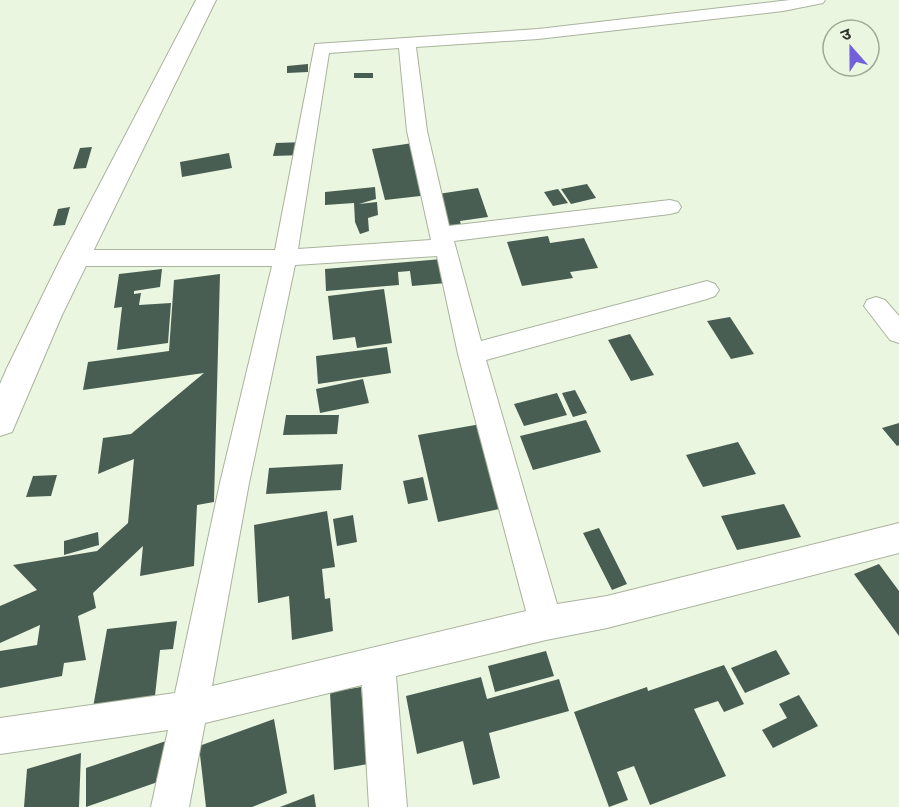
<svg xmlns="http://www.w3.org/2000/svg" width="899" height="807" viewBox="0 0 899 807" font-family="Karla,'Noto Sans Devanagari',sans-serif">
	<style>
		.building { fill: #495e52 }
		.lines { fill: none; stroke-linecap: round; stroke-linejoin: round }
		.minor-casing { stroke: #a9b39e; stroke-width: 2 }
		.secondary-casing { stroke: #a9b39e; stroke-width: 2 }
		.minor { fill: #fff; fill-rule: evenodd }
		.secondary { fill: #fff; fill-rule: evenodd }
	</style>
	<rect width="100%" height="100%" fill="#ebf6e0"/>
	<path class="building" d="M308,64V72L287,73V66Z
		M354,73H373V78H354Z
		M305,142L303,155L273,156L276,143Z
		M413,143L429,195L385,200L372,149Z
		M92,147L86,168L73,169L80,148Z
		M229,153L232,168L182,177L180,162Z
		M587,184L596,198L571,204L561,189Z
		M375,187L376,199L359,204L377,202L378,215L368,218L369,231L360,234L355,222L354,203L325,205V192Z
		M478,188L488,217L460,221L462,228L449,229L438,194Z
		M558,189L568,203L553,206L544,192Z
		M70,207L65,225L53,226L58,209Z
		M548,236L550,243L584,238L598,268L570,272L573,278L522,286L507,242Z
		M442,259L446,283L412,286L410,271L398,272L399,285L326,291L325,269Z
		M162,269L160,287L134,291V294L141,293L139,305L171,303L168,343L117,350L122,307L114,308L119,274Z
		M220,274L214,502L197,505L194,566L140,576L143,546L93,593L96,608L78,616L86,660L64,663L62,676L0,688V651L37,645L40,625L0,643V606L37,590L13,565L97,551L128,523L134,459L98,474L103,438L131,434L204,373L83,390L88,362L169,351L174,280Z
		M384,289L392,343L357,348L355,337L333,340L328,296Z
		M730,317L754,354L731,359L707,321Z
		M630,334L654,375L631,381L608,340Z
		M387,347L391,373L318,384L316,356Z
		M363,379L369,403L320,413L316,389Z
		M575,390L587,413L573,417L562,393Z
		M557,393L567,415L524,426L514,404Z
		M286,415H339L337,434L283,435Z
		M586,420L601,452L533,470L520,436Z
		M899,423V445L897,446L882,428Z
		M481,424L504,508L438,522L418,435Z
		M738,442L756,474L703,487L686,455Z
		M343,464L341,490L266,494L269,468Z
		M57,475L51,496L26,497L33,476Z
		M423,477L428,500L408,504L403,481Z
		M784,504L801,537L737,550L721,516Z
		M327,511L335,567L322,569L325,599L330,598L333,631L292,640L289,596L258,603L254,525Z
		M353,515L357,542L337,546L333,519Z
		M599,528L627,584L612,590L583,533Z
		M98,532L99,545L64,555V541Z
		M879,564L899,591V636L854,574Z
		M177,621L173,649L160,650L154,705L92,713L107,629Z
		M776,650L790,674L745,693L731,668Z
		M546,651L554,676L495,692L488,666Z
		M724,665L744,704L724,712L718,701L694,709L726,776L650,805L634,766L617,772L628,800L609,807L574,712L647,687L648,691Z
		M481,677L487,699L559,679L569,711L489,733L500,778L473,785L463,741L417,754L406,696Z
		M361,687L368,764L334,770L330,692Z
		M799,695L818,726L773,748L762,730L787,718L779,704Z
		M274,719L287,793L252,807H206L199,746Z
		M169,740L172,777L86,807V768Z
		M81,753L79,807H24L27,769Z
		M314,794L316,807H280Z"/>
	<g class="lines">
		<defs>
			<path id="minor" d="M790,0H825L823,3L783,11L538,39L416,47L427,131L449,226L670,200L678,202L681,207L678,212L670,214L454,241L481,341L707,281L715,284L719,290L715,296L707,299L486,360L557,604L607,596L899,523V553L607,628L546,640L396,676L407,807H369L362,685L205,723L189,807H151L168,730L0,754V718L175,693L220,483L272,266H77L69,264L66,258L69,252L77,250H275L315,44L538,29ZM399,48L407,131L431,240L298,249L329,53ZM437,256L458,354L526,611L212,686L249,483L295,265Z
				M876,297L885,300L899,316V343L890,340L864,306L867,300Z"/>
			<path id="secondary" d="M196,0H216L62,315L12,432L0,436V384L7,368L59,262Z"/>
		</defs>
		<use href="#minor" class="minor-casing"/>
		<use href="#secondary" class="secondary-casing"/>
		<use href="#minor" class="minor"/>
		<use href="#secondary" class="secondary"/>
	</g>
	<g transform="translate(851 48) rotate(339)"><circle r="28" fill="#ebf6e0" stroke="#9fa897" stroke-width="1.5"/>
	<path d="M0-4.5L10 22L0 15L-10 22Z" fill="#7361dc"/>
	<text y="-9" font-size="16" font-weight="bold" text-anchor="middle" fill="#2e322a">उ</text>
	</g>
</svg>
